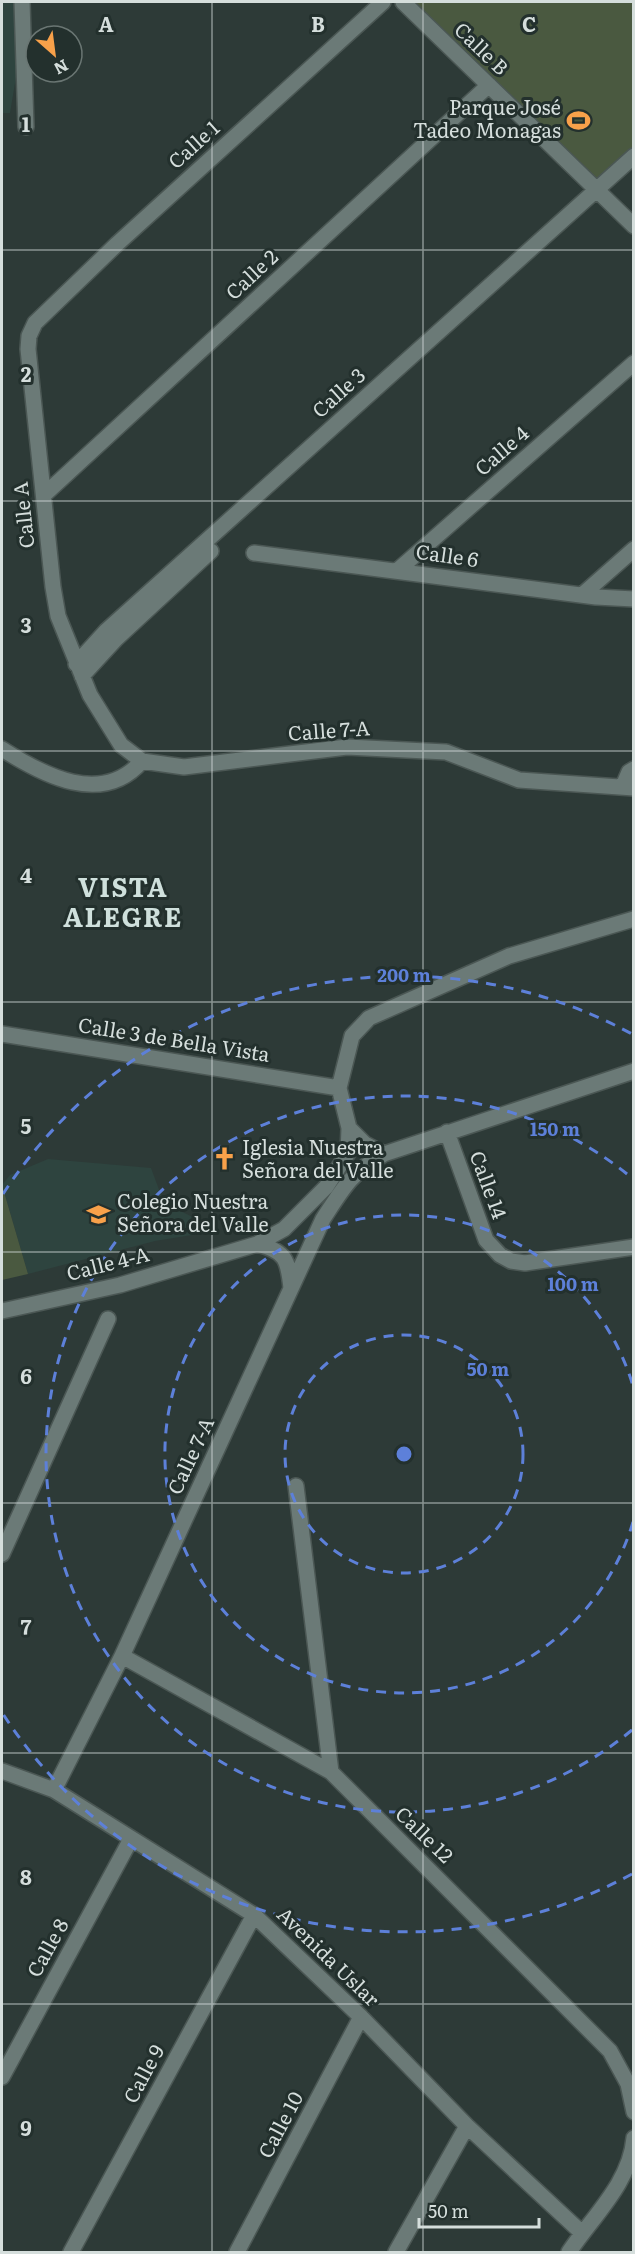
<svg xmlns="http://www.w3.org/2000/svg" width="635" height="2254" viewBox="0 0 635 2254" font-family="Literata,serif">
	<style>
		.built { fill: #2e443f }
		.green { fill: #4a5940 }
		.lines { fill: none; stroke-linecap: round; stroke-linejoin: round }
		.street-casing { stroke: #4b5754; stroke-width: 18 }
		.street { stroke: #6b7a77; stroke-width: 15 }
		.grid { fill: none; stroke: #d5dedc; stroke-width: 1.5; stroke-opacity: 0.55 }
		.ring { fill: none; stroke: #5d80d9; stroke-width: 3; stroke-dasharray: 10 8 }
		.labels { text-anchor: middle; stroke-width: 6; stroke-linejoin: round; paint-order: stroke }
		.street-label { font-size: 20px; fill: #d5dedc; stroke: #23302d }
		.poi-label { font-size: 20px; fill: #d5dedc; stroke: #23302d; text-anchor: start }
		.district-label { font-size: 26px; font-weight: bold; letter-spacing: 1.5px; fill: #cfe0dc; stroke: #23302d }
		.grid-label { font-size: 20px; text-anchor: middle; font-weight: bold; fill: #d5dedc; stroke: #23302d; stroke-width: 6; stroke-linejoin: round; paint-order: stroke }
		.centre { fill: #5d80d9; stroke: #23302d; stroke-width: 3 }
		.ring-label { font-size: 18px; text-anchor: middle; font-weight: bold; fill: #5d80d9; stroke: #23302d; stroke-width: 6; stroke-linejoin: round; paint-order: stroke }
	</style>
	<rect width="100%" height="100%" fill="#2d3a37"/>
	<path class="built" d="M2,2H18L20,53L10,113H2Z
		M48,1159L151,1168L164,1203L211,1226L217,1231L155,1241L28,1274L2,1185L10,1175Z"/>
	<path class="green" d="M403,2H633V156L596,190Z
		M2,1185L28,1274L2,1280Z"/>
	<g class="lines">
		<defs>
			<path id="street" d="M22,2L26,127
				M383,2L117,244L35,323L29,336L28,349L53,587L58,616L90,695L121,745L142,761L184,767L347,747L446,752L519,780L634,788
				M403,2L634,226
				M44,495L489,85
				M254,553L596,597L634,599
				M398,570L634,363
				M582,595L634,549
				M76,664L106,631L634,156
				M82,676L116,639L211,551
				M2,749C43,775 102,807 142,761
				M623,786L629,772L634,769
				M2,1034L339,1088
				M447,1132L486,1240L500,1255L511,1261L525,1263L634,1247
				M384,1154L365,1144L349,1128L339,1088L352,1036L369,1018L509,956L634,919
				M257,1244C286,1251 288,1260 291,1288
				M2,1311L120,1285L257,1244L284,1229L326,1187L348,1153L349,1128
				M296,1486L331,1772
				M2,1554L108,1319
				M122,1656L331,1772L610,2051L628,2084L634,2112
				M2,1771L54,1790L254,1915L361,2017L467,2126L582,2233
				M54,1790L122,1656L323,1219C344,1187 350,1174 384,1154L634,1071
				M2,2077L131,1839
				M71,2252L254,1915
				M237,2252L361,2017
				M396,2252L467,2126
				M569,2252C593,2216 630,2183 634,2138"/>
		</defs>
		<use href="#street" class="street-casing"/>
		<use href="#street" class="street"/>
	</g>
	<path class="grid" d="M212,2V2252M423,2V2252M2,250H634M2,501H634M2,751H634M2,1002H634M2,1252H634M2,1503H634M2,1753H634M2,2004H634"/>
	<g class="ring">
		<circle cx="404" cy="1454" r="119"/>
		<path d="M633 1522A239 239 0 1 1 633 1386"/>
		<path d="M632 1730A358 358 0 1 1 632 1178"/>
		<path d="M632 1874A478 478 0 0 1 3 1714M3 1194A478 478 0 0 1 632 1034"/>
	</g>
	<defs>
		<symbol id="stadium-bare" viewBox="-9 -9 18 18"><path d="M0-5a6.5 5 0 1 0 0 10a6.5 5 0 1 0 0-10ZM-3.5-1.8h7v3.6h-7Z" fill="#f8a14a" stroke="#23302d" stroke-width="2.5" paint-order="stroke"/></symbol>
		<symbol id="church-bare" viewBox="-9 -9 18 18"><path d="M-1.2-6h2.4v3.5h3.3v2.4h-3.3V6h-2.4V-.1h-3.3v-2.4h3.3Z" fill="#f8a14a" stroke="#23302d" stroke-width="2.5" paint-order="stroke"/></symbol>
		<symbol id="school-bare" viewBox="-9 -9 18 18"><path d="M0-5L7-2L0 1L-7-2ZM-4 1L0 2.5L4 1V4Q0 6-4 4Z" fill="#f8a14a" stroke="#23302d" stroke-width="2.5" paint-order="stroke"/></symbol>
	</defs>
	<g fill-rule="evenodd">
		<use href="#stadium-bare" x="562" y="104" width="33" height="33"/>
		<use href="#church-bare" x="208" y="1142" width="33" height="33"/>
		<use href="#school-bare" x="82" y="1198" width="33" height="33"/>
	</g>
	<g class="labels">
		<g class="street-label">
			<text transform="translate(481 49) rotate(44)" y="7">Calle B</text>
			<text transform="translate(194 145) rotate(-42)" y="7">Calle 1</text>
			<text transform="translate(252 275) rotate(-43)" y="7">Calle 2</text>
			<text transform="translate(339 393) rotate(-42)" y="7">Calle 3</text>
			<text transform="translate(502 451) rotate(-41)" y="7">Calle 4</text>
			<text transform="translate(24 515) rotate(-96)" y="7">Calle A</text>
			<text transform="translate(447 556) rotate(8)" y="7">Calle 6</text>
			<text transform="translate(329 731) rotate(-4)" y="7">Calle 7-A</text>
			<text transform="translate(174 1040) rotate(9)" y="7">Calle 3 de Bella Vista</text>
			<text transform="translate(488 1185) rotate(70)" y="7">Calle 14</text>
			<text transform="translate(108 1264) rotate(-14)" y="7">Calle 4-A</text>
			<text transform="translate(191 1456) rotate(-65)" y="7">Calle 7-A</text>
			<text transform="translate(424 1835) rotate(44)" y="7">Calle 12</text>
			<text transform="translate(48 1948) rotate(-61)" y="7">Calle 8</text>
			<text transform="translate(328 1957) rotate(44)" y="7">Avenida Uslar</text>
			<text transform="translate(144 2074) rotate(-62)" y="7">Calle 9</text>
			<text transform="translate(281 2125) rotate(-62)" y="7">Calle 10</text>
		</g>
		<g class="poi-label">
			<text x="561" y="115" text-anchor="end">Parque José<tspan x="561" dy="23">Tadeo Monagas</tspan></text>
			<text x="242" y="1155">Iglesia Nuestra<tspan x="242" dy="23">Señora del Valle</tspan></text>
			<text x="117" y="1209">Colegio Nuestra<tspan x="117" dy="23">Señora del Valle</tspan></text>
		</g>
		<g class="district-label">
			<text x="123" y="897">VISTA<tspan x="123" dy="30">ALEGRE</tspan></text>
		</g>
	</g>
	<g class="grid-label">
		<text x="106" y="32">A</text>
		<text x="318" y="32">B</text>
		<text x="529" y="32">C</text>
		<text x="26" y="132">1</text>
		<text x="26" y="382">2</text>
		<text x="26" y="633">3</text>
		<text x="26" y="883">4</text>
		<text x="26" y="1134">5</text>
		<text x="26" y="1384">6</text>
		<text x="26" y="1635">7</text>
		<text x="26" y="1885">8</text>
		<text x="26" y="2136">9</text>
	</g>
	<circle cx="404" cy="1454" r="9" class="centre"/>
	<g class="ring-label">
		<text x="404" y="982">200 m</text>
		<text x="555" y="1136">150 m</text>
		<text x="573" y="1291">100 m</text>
		<text x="488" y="1376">50 m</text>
	</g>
	<rect width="635" height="2254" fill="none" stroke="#d5dedc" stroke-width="6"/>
	<g transform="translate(54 54) rotate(152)"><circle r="28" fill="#23302d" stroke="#6a7673" stroke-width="1.5"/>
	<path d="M0-4.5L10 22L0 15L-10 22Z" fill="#f8a14a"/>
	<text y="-9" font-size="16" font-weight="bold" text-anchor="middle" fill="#d5dedc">N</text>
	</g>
	<path d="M419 2218v9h120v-9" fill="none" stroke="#d5dedc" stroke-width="3"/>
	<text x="428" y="2218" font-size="18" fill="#d5dedc" stroke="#23302d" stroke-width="4.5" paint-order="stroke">50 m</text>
</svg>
